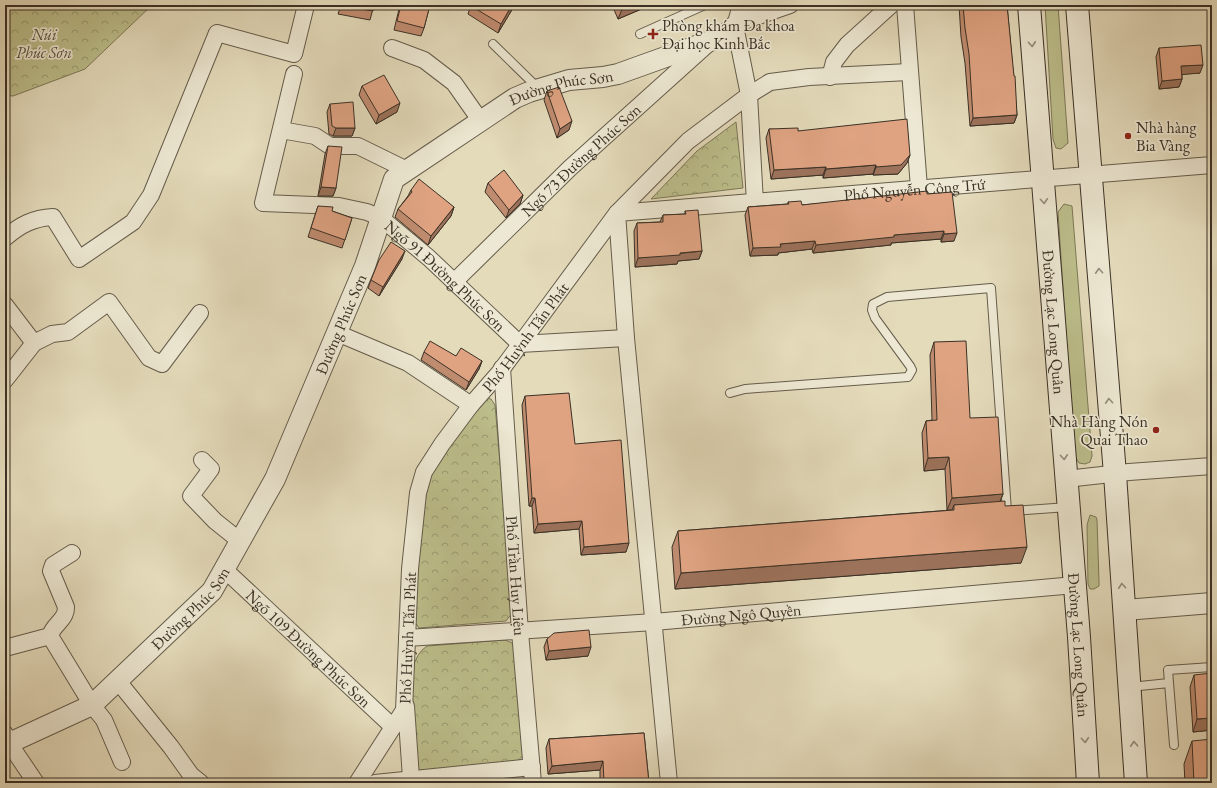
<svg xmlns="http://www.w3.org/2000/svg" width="1217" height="788" viewBox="0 0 1217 788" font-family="'EB Garamond',serif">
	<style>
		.grass { fill: #bcbe8b; stroke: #7c7858 }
		.forest { fill: url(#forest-crowns); stroke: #7c7858 }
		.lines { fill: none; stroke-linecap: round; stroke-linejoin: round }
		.service-casing { stroke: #655c4b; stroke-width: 10 }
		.minor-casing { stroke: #655c4b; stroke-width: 18 }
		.tertiary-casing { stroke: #655c4b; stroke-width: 22 }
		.secondary-casing { stroke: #3b3126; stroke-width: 24 }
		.service { stroke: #ede8d3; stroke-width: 8 }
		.minor { stroke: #ede8d3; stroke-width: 16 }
		.tertiary { stroke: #ede8d3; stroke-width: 20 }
		.secondary { stroke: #ede8d3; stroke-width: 22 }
		.wall { fill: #c08c70; stroke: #3b3126 }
		.shaded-wall { fill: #9c725b; stroke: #3b3126 }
		.building { fill: #dfa382; stroke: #3b3126 }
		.oneway { stroke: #948c7c }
		.poi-dot { fill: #8f2418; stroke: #ede8d3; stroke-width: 1.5 }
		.labels { text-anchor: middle; stroke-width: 3.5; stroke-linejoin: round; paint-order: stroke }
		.poi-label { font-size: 16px; fill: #3b3126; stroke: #ede8d3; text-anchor: start }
		.park-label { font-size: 16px; font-style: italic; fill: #554d3a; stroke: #ede8d3 }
		.street-label { font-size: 16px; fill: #3b3126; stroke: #ede8d3 }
	</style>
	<defs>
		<pattern id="forest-crowns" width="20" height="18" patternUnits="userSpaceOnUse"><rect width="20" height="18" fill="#bcbe8b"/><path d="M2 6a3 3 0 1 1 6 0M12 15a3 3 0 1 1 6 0" fill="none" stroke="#9a9b71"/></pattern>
	</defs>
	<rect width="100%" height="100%" fill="#e4dbbb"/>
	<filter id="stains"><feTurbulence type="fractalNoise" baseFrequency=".005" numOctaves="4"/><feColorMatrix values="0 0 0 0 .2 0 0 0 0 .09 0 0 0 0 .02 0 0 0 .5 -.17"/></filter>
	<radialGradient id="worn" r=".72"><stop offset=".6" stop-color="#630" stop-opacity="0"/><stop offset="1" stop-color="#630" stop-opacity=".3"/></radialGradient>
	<path class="grass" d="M1045,5H1058L1068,143L1061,149L1056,148L1053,139Z
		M1064,204L1072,206L1092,456L1090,462L1085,464L1079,463L1074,455L1058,212Z
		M1090,515L1096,517L1097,520L1099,582V586L1094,589H1090L1088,584L1087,525Z"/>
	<path class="forest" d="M5,5H152L85,69L13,96L5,95Z
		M736,122L743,188L651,199L697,151Z
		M484,398L491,399L495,405L513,612L506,621L419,628L412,619L427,486L432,472Z
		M505,640L517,645L524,755L515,763L419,772C414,743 397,665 427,646Z"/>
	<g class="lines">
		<defs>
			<path id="service" d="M640,34L705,5
				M493,44L538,88
				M730,393L745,389L908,377L912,370L910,366L875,318L872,310L873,304L887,297L991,288L1007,511
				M1014,511L1068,507
				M1130,687L1169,683
				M1174,745L1168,670L1212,667"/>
			<g id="minor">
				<path d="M905,5L919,188"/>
				<path d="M738,23L790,5"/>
				<path d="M735,26L749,95L755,203"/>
				<path d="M392,48L424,60L454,83L480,120"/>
				<path id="s1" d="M294,74L263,203L339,206L367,212L381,218L429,258L520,344L626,338"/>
				<path d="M830,77L834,62L847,45L891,5"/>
				<path d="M281,130L315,136L330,146H358L407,170"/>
				<path d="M5,238C20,225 33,218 53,217L79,259L133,222L151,195L217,33L294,54L306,5"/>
				<path id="s2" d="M454,282L570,168L710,42"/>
				<path d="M5,305L34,343"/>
				<path d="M337,333L408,363L471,405"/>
				<path id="s3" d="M502,368L520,632L533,783"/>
				<path d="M5,380L34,343L52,334L68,332L109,302L149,358L162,364L200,313"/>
				<path d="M202,460L211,469L191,496L215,521L240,541"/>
				<path d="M1066,479L1129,472L1212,466"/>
				<path d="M72,553L53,565L51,571L66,607C66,621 53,624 50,636L92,705L104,720L122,762"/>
				<path id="s4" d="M224,569L393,727"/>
				<path id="s5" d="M407,638L654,622L1075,585"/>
				<path d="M5,648L50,636"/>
				<path d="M117,680L171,747L191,775L201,783"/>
				<path d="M406,706L411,778"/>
				<path d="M5,734L9,743L36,783"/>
				<path id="s6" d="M357,783L404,710L410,569L418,493L424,472L442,444L471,405L499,373L617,213L688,141L749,95L770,82L809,77L909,72"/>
				<path d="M375,783L532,767"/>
				<path id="s7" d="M669,783L626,338L617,213L1212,165"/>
			</g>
			<g id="tertiary">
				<path d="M1125,610L1212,603"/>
				<path id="s8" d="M5,745L92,705L212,591L275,479L365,266L394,179L515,98L529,92L569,80L603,77L618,74L724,36L738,23L743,5"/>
			</g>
			<g id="secondary">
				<path id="s9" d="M1029,5L1079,637L1088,783"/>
				<path d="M1077,5L1115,474L1136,783"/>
			</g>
		</defs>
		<use href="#service" class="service-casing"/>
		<use href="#minor" class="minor-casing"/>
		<use href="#tertiary" class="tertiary-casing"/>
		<use href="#secondary" class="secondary-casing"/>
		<use href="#service" class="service"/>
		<use href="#minor" class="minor"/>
		<use href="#tertiary" class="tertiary"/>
		<use href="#secondary" class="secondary"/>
	</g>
	<path class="wall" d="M341,5H374L370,20L338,14Z
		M400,5H430L424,28L421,36L394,30Z
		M471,5L513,8L498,33L468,14Z
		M612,5H651L618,19Z
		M959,5H1007L1017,115L1014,123L970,126L965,63L961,37Z
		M1159,48L1200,73L1182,74V79L1179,87L1159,89L1156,57Z
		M362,86L397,112L376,124L359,95Z
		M547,91L569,130L557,138L544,100Z
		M330,104L355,128L352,136H333L329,134L327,112Z
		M769,129L798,131L910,155L907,163L898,174L873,175V174L823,178V175L771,179L766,138Z
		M328,146L336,188L333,196H318L325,154Z
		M488,183L523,195L520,204L506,218L485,192Z
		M411,190L454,207L451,216L428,245L395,217L398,209L408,196Z
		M927,194L954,241L941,242V239L891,243V245L813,253L812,249L778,253V255L750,256L745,215L748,207L788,204V202L802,205Z
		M318,206L352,218L342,248L308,237Z
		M685,211L702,251L699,259L678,261L677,264L635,267L634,231L637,223L660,222L663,215L685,214Z
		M402,259L379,296L368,288L371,280Z
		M934,342L970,418L1003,494L1000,502L1005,506L1021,563L675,589L672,547L678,531L952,510H947L945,469L924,471L922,433L926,421L932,420L930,355Z
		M424,352L456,356L482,361L479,369L466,390L421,360Z
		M525,396L575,444L626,552L581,555L579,529L534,533L532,506H529L522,405Z
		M547,639L588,656L546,660L544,647Z
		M1194,675L1212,730L1193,732L1190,687Z
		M644,733L649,783H600V770L548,774L546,748L549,739Z
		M1192,741L1212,783H1185L1184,764Z"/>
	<path class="shaded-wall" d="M512,5H514L513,8L498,33L501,24Z
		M627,5H651L618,19L623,7Z
		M1203,65L1200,73L1178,75L1181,66Z
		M1182,79L1179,87L1159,89L1162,81Z
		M400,103L397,112L376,124L379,115Z
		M1017,115L1014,123L970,126L973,118Z
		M572,121L569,130L557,138L560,129Z
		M336,128H355L352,136H333Z
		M910,155L907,163L898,174L873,175L876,167Z
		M876,165L873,174L823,178L826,169Z
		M826,167L823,175L771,179L774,170Z
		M321,187L336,188L333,196H318Z
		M523,195L520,204L506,218L509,210Z
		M454,207L451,216L428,245L431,236Z
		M944,231L941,239L891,243V245L813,253L816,245L894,235Z
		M957,233L954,241L941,242L944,234Z
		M815,241L812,249L778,253V255L750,256L753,248L780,244Z
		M405,251L402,259L379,296L383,287Z
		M702,251L699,259L678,261L677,264L635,267L638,258Z
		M482,361L479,369L466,390L469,382Z
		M949,457L945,469L924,471L928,458Z
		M1003,494L998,506L954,505L952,510H947L952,498Z
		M532,498H535L532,506H529Z
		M582,521L579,529L534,533L538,524Z
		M629,543L626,552L581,555L584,547Z
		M1027,547L1021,563L675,589L681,573Z
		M591,647L588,656L546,660L549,651Z
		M1212,718V730L1193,732L1197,719Z
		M603,761L600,770L548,774L552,766Z"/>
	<path class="building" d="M342,5H374L373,11L341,6Z
		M401,5H430L424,28L397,21Z
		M471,5H512L501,24L471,6Z
		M963,5H1007L1014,76H1015L1017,115L973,118L969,54L965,28Z
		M1201,45L1203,65L1181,66L1182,79L1162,81L1159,48Z
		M384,75L400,103L379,115L362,86Z
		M559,87L572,121L560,129L547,91Z
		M353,102L355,128H336L332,126L330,104Z
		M907,119L910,155L901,165L876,167V165L826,169V167L774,170L769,129L798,128V131Z
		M328,146L342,147L336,188L321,187Z
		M504,170L523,195L509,210L488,183Z
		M419,179L454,207L431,236L398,209L412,192L411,190Z
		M927,191V194L952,192L957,233L944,234V231L894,235V237L816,245L815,241L780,244L781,247L753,248L748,207L789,204L788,202L801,201L802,205Z
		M318,206L333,207L332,211L352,218L345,240L311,228Z
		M698,210L702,251L680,253V255L638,258L637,223L663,222V215L686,214L685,211Z
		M391,242L405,251L383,287L371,280L379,260Z
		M430,341L456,356L461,348L482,361L469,382L424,352Z
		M966,341L970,418L998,417L1003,494L952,498L949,457L928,458L926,421L937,420L934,342Z
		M569,393L575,444L621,440L629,543L584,547L582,521L538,524L535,498H532L525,396Z
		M1005,501V506L1023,505L1027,547L681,573L678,531L954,510V505Z
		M589,630L591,647L549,651L547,639L554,633Z
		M1212,673V718L1197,719L1194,675Z
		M644,733L649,783H604L603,761L552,766L549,739Z
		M1212,739V783H1194L1192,741Z"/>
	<defs><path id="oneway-chevron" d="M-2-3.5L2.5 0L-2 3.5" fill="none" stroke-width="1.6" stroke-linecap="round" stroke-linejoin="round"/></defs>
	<g class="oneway">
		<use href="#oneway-chevron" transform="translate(1032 44) rotate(85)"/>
		<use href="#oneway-chevron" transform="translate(1044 201) rotate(86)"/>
		<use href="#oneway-chevron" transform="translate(1099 271) rotate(-94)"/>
		<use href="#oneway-chevron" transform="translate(1109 401) rotate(-94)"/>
		<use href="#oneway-chevron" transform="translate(1064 457) rotate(86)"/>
		<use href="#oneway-chevron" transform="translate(1122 586) rotate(-95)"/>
		<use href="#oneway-chevron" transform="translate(1085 740) rotate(86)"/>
		<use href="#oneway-chevron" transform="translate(1134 744) rotate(-93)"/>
	</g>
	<g class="poi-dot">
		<path d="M651 28h4v4h4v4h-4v4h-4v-4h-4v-4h4z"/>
		<circle cx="1128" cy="136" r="4"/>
		<circle cx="1156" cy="430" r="4"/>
	</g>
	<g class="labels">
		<g class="poi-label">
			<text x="662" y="31">Phòng khám Đa khoa<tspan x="662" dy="18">Đại học Kinh Bắc</tspan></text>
			<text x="1136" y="133">Nhà hàng<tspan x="1136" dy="18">Bia Vàng</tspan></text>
			<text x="1148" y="427" text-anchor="end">Nhà Hàng Nón<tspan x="1148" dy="18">Quai Thao</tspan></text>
		</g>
		<g class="park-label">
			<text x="44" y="40">Núi<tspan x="44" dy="18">Phúc Sơn</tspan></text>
		</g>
		<g class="street-label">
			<text dy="6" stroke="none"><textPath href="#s8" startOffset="906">Đường Phúc Sơn</textPath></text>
			<text dy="6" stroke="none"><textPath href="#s2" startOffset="176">Ngõ 73 Đường Phúc Sơn</textPath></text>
			<text dy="6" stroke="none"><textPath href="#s7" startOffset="871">Phố Nguyễn Công Trứ</textPath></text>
			<text dy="6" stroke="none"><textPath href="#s1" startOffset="339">Ngõ 91 Đường Phúc Sơn</textPath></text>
			<text dy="6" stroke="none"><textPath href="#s9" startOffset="318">Đường Lạc Long Quân</textPath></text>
			<text dy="6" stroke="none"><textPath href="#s8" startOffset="558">Đường Phúc Sơn</textPath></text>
			<text dy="6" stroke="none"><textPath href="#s6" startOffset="495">Phố Huỳnh Tấn Phát</textPath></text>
			<text dy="6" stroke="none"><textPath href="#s3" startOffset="208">Phố Trần Huy Liệu</textPath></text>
			<text dy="6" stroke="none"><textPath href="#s8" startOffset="234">Đường Phúc Sơn</textPath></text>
			<text dy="6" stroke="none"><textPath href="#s5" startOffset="335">Đường Ngô Quyền</textPath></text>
			<text dy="6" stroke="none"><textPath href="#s6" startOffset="159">Phố Huỳnh Tấn Phát</textPath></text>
			<text dy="6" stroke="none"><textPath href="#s9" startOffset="642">Đường Lạc Long Quân</textPath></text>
			<text dy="6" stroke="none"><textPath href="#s4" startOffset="116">Ngõ 109 Đường Phúc Sơn</textPath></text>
		</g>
	</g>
	<rect width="1217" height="788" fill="none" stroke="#e4dbbb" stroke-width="20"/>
	<rect x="6" y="6" width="1205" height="776" fill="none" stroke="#3b3126" stroke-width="2"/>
	<rect x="10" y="10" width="1197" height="768" fill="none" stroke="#3b3126"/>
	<rect width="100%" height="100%" filter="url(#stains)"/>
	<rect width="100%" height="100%" fill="url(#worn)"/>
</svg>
